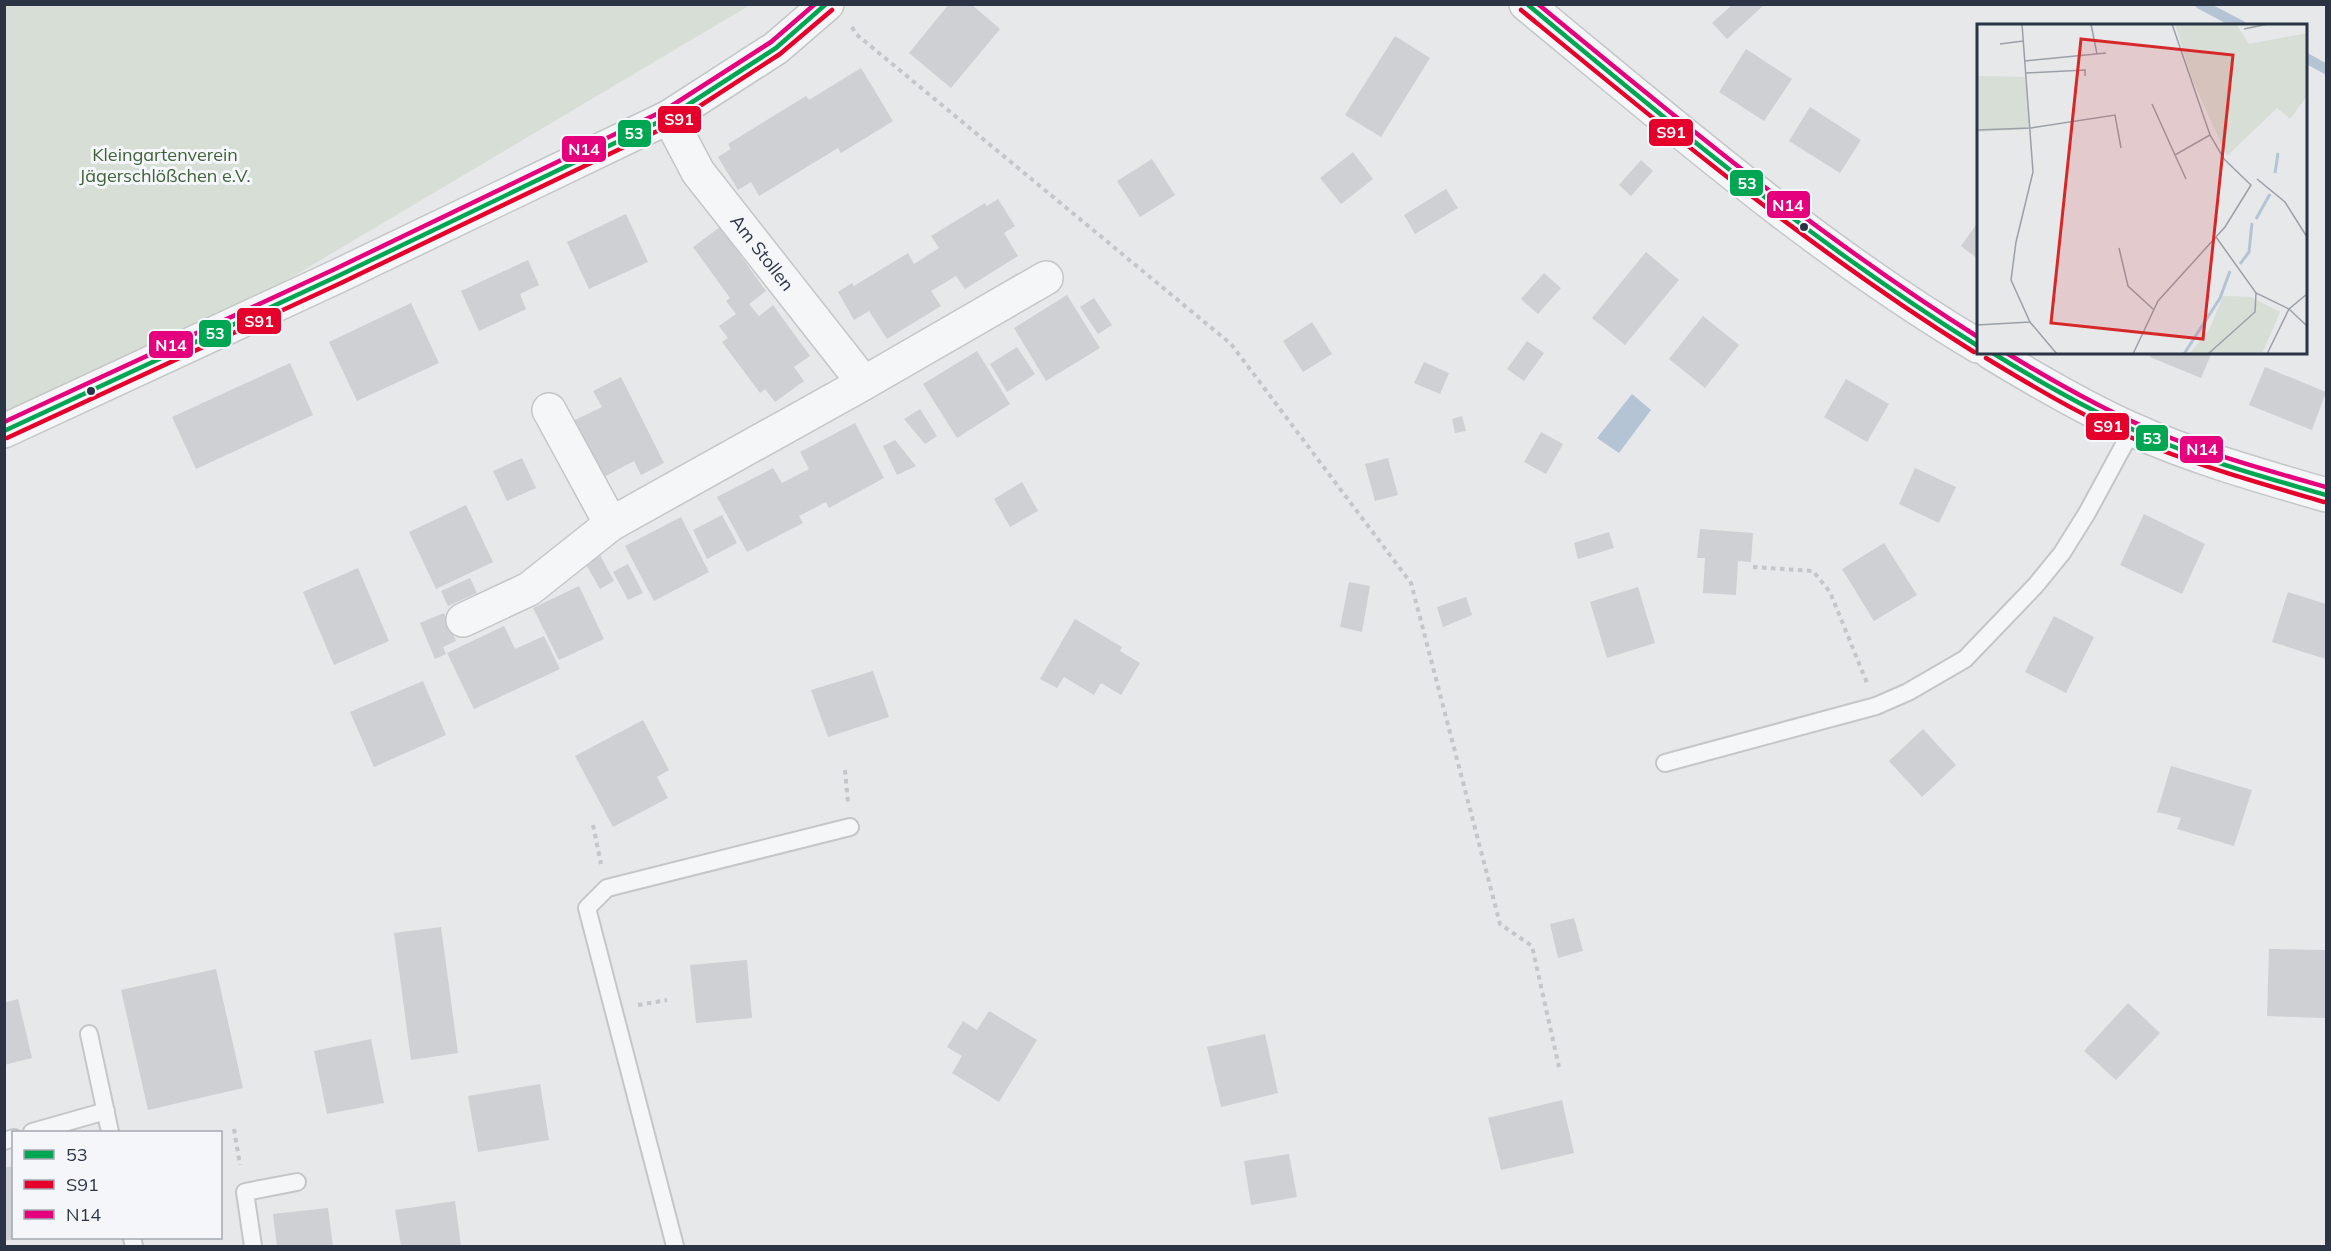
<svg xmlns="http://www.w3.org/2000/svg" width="2331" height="1251" viewBox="0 0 2331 1251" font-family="Mulish,sans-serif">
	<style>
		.green { fill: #d6ded6 }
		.water { fill: #b4c4d5 }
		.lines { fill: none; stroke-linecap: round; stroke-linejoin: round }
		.stream { stroke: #b4c4d5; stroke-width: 10 }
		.building { fill: #ced0d3 }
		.lane-casing { stroke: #c4c6c8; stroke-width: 20 }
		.street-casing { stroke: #c4c6c8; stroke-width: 36 }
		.path { stroke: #c5c6ca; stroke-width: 4; stroke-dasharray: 4.5 4.5; stroke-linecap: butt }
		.lane { stroke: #f5f6f7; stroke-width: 16 }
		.street { stroke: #f5f6f7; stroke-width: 33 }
		.bus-1-casing { stroke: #f4f6f9; stroke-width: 9 }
		.bus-2-casing { stroke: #f4f6f9; stroke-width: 9 }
		.bus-3-casing { stroke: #f4f6f9; stroke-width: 9 }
		.bus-1 { stroke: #00a651; stroke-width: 4.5 }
		.bus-2 { stroke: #e4002b; stroke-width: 4.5 }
		.bus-3 { stroke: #e5007d; stroke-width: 4.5 }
		.bus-dot { fill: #2b3445; stroke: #f4f6f9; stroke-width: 2 }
		.labels { text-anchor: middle; stroke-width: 6; stroke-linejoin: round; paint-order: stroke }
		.park-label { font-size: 18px; fill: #3f6138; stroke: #f4f6f9 }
		.street-label { font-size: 18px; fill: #2b3445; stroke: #f4f6f9 }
		.inset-river { fill: none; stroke: #b4c4d5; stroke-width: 3 }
		.inset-road { fill: none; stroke: #9ba0a8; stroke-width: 1.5 }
		.view { fill: #d62828; fill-opacity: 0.15; stroke: #d62828; stroke-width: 3 }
		.inset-edge { fill: none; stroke: #2b3445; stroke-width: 3 }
		.line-badge { stroke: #f4f6f9; stroke-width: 2 }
		.badge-label { font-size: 16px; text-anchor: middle; font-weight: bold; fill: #fff }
	</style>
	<rect width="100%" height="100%" fill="#e6e8ea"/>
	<path class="green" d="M5,5H750L228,315L5,412Z"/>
	<path class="water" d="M1632,394L1651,410L1619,453L1597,438Z"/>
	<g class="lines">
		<path class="stream" d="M2200,4L2242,26
			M2306,58L2326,69"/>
	</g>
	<path class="building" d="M949,4H971L1000,29L951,88L909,53Z
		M1733,4H1765L1727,39L1712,23Z
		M1395,36L1430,58L1381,137L1345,115Z
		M1746,49L1792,79L1764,121L1719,92Z
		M861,68L893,121L841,153L838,148L759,196L751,182L738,190L718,157L731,149L728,144L806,96L809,100Z
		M1810,107L1861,140L1840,173L1789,141Z
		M1353,152L1373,179L1341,204L1320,178Z
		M1152,159L1175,195L1140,217L1117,181Z
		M1641,160L1653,171L1631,196L1619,185Z
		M1446,189L1458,208L1415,234L1404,215Z
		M998,199L1015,226L1004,233L1018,256L965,289L956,276L931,291L941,306L887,339L869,311L854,320L838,292L852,283L854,286L908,253L914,264L939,248L931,236L985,203L987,206Z
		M626,214L648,262L589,289L567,242Z
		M1978,222V259L1961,246Z
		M720,227L766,291L749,304L759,316L773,305L810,356L794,367L804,381L775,402L765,389L760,393L722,342L728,338L719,326L736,314L726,301L730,298L693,247Z
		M1646,252L1679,280L1625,345L1592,318Z
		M528,260L539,285L520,294L526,309L479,331L461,291Z
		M1544,273L1561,288L1538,314L1521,299Z
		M1067,295L1100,348L1046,381L1014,328Z
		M1094,298L1112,325L1098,334L1080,307Z
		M411,303L439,363L357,401L329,342Z
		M1703,316L1739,345L1705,388L1669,359Z
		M1312,322L1332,354L1303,372L1283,341Z
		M1527,341L1544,353L1524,381L1507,369Z
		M1017,347L1035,374L1007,392L990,364Z
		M977,351L1010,404L957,438L923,384Z
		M2151,352H2212L2201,378L2150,357Z
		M1424,362L1449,373L1440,394L1414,383Z
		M290,363L313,415L196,469L172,417Z
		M2265,367L2326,392L2312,430L2249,405Z
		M621,377L664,463L641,475L634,461L602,478L573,421L602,407L593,391Z
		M1846,379L1889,404L1867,442L1824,417Z
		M920,409L937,436L925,444L904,419Z
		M1462,416L1466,431L1455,433L1452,419Z
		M855,423L884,478L829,508L826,502L799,516L803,523L747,552L717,497L773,468L782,483L809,469L800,452Z
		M1541,432L1563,444L1546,474L1524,462Z
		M895,440L916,466L897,475L883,446Z
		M522,458L536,488L507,501L493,471Z
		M1388,458L1398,495L1375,501L1365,464Z
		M1915,468L1956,487L1939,523L1899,504Z
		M1022,482L1038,511L1010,527L994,499Z
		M466,505L493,562L436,589L409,532Z
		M2144,514L2205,544L2182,594L2120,565Z
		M722,515L737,543L707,559L693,530Z
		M681,517L709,572L654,601L625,546Z
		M1700,529L1753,533L1751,562L1738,561L1736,595L1703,593L1705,558H1697Z
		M1609,532L1614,548L1578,559L1574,543Z
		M1884,543L1917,595L1874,621L1842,569Z
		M599,553L614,581L600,589L584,561Z
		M628,564L643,593L628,600L613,572Z
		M358,568L389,641L334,665L303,592Z
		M470,578L477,593L448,606L441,591Z
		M1349,582L1370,586L1362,632L1340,627Z
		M579,586L604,639L559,660L533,608Z
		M1638,587L1655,643L1607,658L1590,602Z
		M2288,592L2326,604V659L2272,642Z
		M1466,597L1472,615L1443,627L1437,607Z
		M444,613L456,641L443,647L446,654L435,659L420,623Z
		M2054,616L2094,637L2066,693L2025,672Z
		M1075,619L1122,647L1120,651L1140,663L1121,695L1101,683L1094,695L1064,677L1057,688L1040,679Z
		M504,626L515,649L544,636L560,669L474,709L447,653Z
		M873,671L889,717L828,737L811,690Z
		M423,681L446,735L374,767L350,712Z
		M643,720L669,770L657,777L668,798L613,827L575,756Z
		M1923,729L1956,765L1922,797L1889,761Z
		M2171,766L2252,790L2234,846L2177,829L2181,818L2157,812Z
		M1574,918L1583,951L1558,958L1550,924Z
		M441,927L458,1053L411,1060L394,933Z
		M2269,949L2326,950V1018L2267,1016Z
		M747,960L752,1018L696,1023L690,965Z
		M216,969L243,1088L148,1110L121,990Z
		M18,999L32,1058L4,1065V1003Z
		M2128,1003L2160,1033L2116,1080L2084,1051Z
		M989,1011L1037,1040L999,1102L952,1073L962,1056L947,1047L963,1021L977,1030Z
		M1265,1034L1278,1093L1221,1107L1207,1047Z
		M371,1039L384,1103L327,1114L314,1051Z
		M540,1084L549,1140L478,1152L468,1096Z
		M1562,1100L1574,1153L1501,1170L1488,1118Z
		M1289,1154L1297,1197L1251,1205L1244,1161Z
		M14,1166V1239L4,1241V1168Z
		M455,1201L461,1246H401L395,1210Z
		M328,1208L333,1246H277L273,1214Z"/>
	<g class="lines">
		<defs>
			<path id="lane" d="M1665,763L1876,706L1908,692L1965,659L2036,585L2062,553L2087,513L2132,430
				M89,1034L110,1132
				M32,1132L106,1111
				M4,1141L14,1138
				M132,1238L134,1246
				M253,1246L245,1192L297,1182
				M675,1246L587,908L607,888L850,827"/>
			<path id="street" d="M1526,4C1672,124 1815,249 1978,346
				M1990,352C2036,380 2082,407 2131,429C2193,457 2261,476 2326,495
				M864,383L1046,278
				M549,410L611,524
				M4,431L338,276L669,117L776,48L827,4
				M463,620L529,589L611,524L864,383L698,172L669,117"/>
		</defs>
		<use href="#lane" class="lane-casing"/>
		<use href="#street" class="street-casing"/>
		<path class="path" d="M852,27L856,34L1231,344L1411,583L1500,924L1532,946L1559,1067
			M1753,567L1813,571L1830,592L1867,683
			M845,770L848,803
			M593,825L601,864
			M638,1005L667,1000
			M234,1129L240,1165"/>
		<use href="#lane" class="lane"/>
		<use href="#street" class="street"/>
		<defs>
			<path id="bus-1" d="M1527,4C1673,126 1816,245 1978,346
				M1991,352C2043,384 2096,414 2152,438C2208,462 2268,478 2326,495
				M4,431L338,276L669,117L776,48L826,4"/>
			<path id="bus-2" d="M1521,10C1668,131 1812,251 1974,352
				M1986,358C2040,391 2095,423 2153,447C2209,469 2266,485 2324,502
				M7,438L341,283L672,124L780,54L832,10"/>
			<path id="bus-3" d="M1538,4C1681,122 1822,239 1978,337
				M2005,352C2054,382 2103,410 2156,432C2211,455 2269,471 2326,487
				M4,422L335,269L665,110L771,42L815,4"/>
		</defs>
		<use href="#bus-1" class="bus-1-casing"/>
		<use href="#bus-2" class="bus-2-casing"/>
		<use href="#bus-3" class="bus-3-casing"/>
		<use href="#bus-1" class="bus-1"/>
		<use href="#bus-2" class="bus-2"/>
		<use href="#bus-3" class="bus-3"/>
	</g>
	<g class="bus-dot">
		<circle cx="1804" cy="227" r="5"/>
		<circle cx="91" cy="391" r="5"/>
	</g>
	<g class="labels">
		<g class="park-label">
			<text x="165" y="161">Kleingartenverein<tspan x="165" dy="21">Jägerschlößchen e.V.</tspan></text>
		</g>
		<g class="street-label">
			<text transform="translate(762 253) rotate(52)" y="6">Am Stollen</text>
		</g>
	</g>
	<g transform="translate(1977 24)">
		<rect width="330" height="330" fill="#e6e8ea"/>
		<path d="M198,0H259L272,20L330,9V72L313,95L300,84L250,132L215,55ZM0,52L48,53L53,105L0,108ZM246,272L274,273L303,288L285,330H212L232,306Z" fill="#d6ded6"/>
		<path class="inset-river" d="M298,149L301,129M279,195L293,170M263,240L272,228L275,199M207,330L243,274L253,247"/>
		<path class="inset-road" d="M45,0L56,148L39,218L34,256L53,298L80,330M114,0L120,30M267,5L291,0M23,20L46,17M48,37L129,29M49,49L108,46V52M175,80L198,131L233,111M0,106L54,104L138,91L144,124M198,131L209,155M280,155L308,178L330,213M239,213L279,269L312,285L330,302M142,224L151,262L176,285M0,301L53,298M156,330L181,277L248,203L274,161L247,135L233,111L195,0M231,330L278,288L279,269M290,330L312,285L330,270"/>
		<path class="view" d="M104,15L256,31L226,315L74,299Z"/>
		<rect width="330" height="330" class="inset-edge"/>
	</g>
	<g class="line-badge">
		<rect x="657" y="105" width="45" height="29" rx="6" fill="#e4002b"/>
		<rect x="1648" y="118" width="46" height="29" rx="6" fill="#e4002b"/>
		<rect x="617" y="119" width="35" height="29" rx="6" fill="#00a651"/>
		<rect x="561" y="135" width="46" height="28" rx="6" fill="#e5007d"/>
		<rect x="1729" y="169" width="35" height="28" rx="6" fill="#00a651"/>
		<rect x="1766" y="190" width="45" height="29" rx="6" fill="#e5007d"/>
		<rect x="236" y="307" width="46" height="28" rx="6" fill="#e4002b"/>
		<rect x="198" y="319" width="34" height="29" rx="6" fill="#00a651"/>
		<rect x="148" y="330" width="46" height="29" rx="6" fill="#e5007d"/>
		<rect x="2085" y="412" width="45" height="29" rx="6" fill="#e4002b"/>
		<rect x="2135" y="424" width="34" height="28" rx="6" fill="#00a651"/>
		<rect x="2179" y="435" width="45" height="29" rx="6" fill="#e5007d"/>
	</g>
	<g class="badge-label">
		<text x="679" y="125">S91</text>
		<text x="1671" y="138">S91</text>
		<text x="634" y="139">53</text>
		<text x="584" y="155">N14</text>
		<text x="1747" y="189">53</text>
		<text x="1788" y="211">N14</text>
		<text x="259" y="327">S91</text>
		<text x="215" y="339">53</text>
		<text x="171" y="351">N14</text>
		<text x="2108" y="432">S91</text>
		<text x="2152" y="444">53</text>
		<text x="2202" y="455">N14</text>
	</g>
	<rect width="2331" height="1251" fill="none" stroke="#2b3445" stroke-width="12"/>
	<rect x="12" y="1131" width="210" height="108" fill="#f4f6f9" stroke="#a4a8b1" stroke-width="1.5"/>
	<rect x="24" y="1150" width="30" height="9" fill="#00a651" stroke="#a4a8b1" stroke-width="1.5"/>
	<text x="66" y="1161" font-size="18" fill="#2b3445">53</text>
	<rect x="24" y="1180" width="30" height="9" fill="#e4002b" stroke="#a4a8b1" stroke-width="1.5"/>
	<text x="66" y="1191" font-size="18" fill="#2b3445">S91</text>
	<rect x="24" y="1210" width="30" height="9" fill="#e5007d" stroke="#a4a8b1" stroke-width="1.5"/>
	<text x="66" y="1221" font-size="18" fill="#2b3445">N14</text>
</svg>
